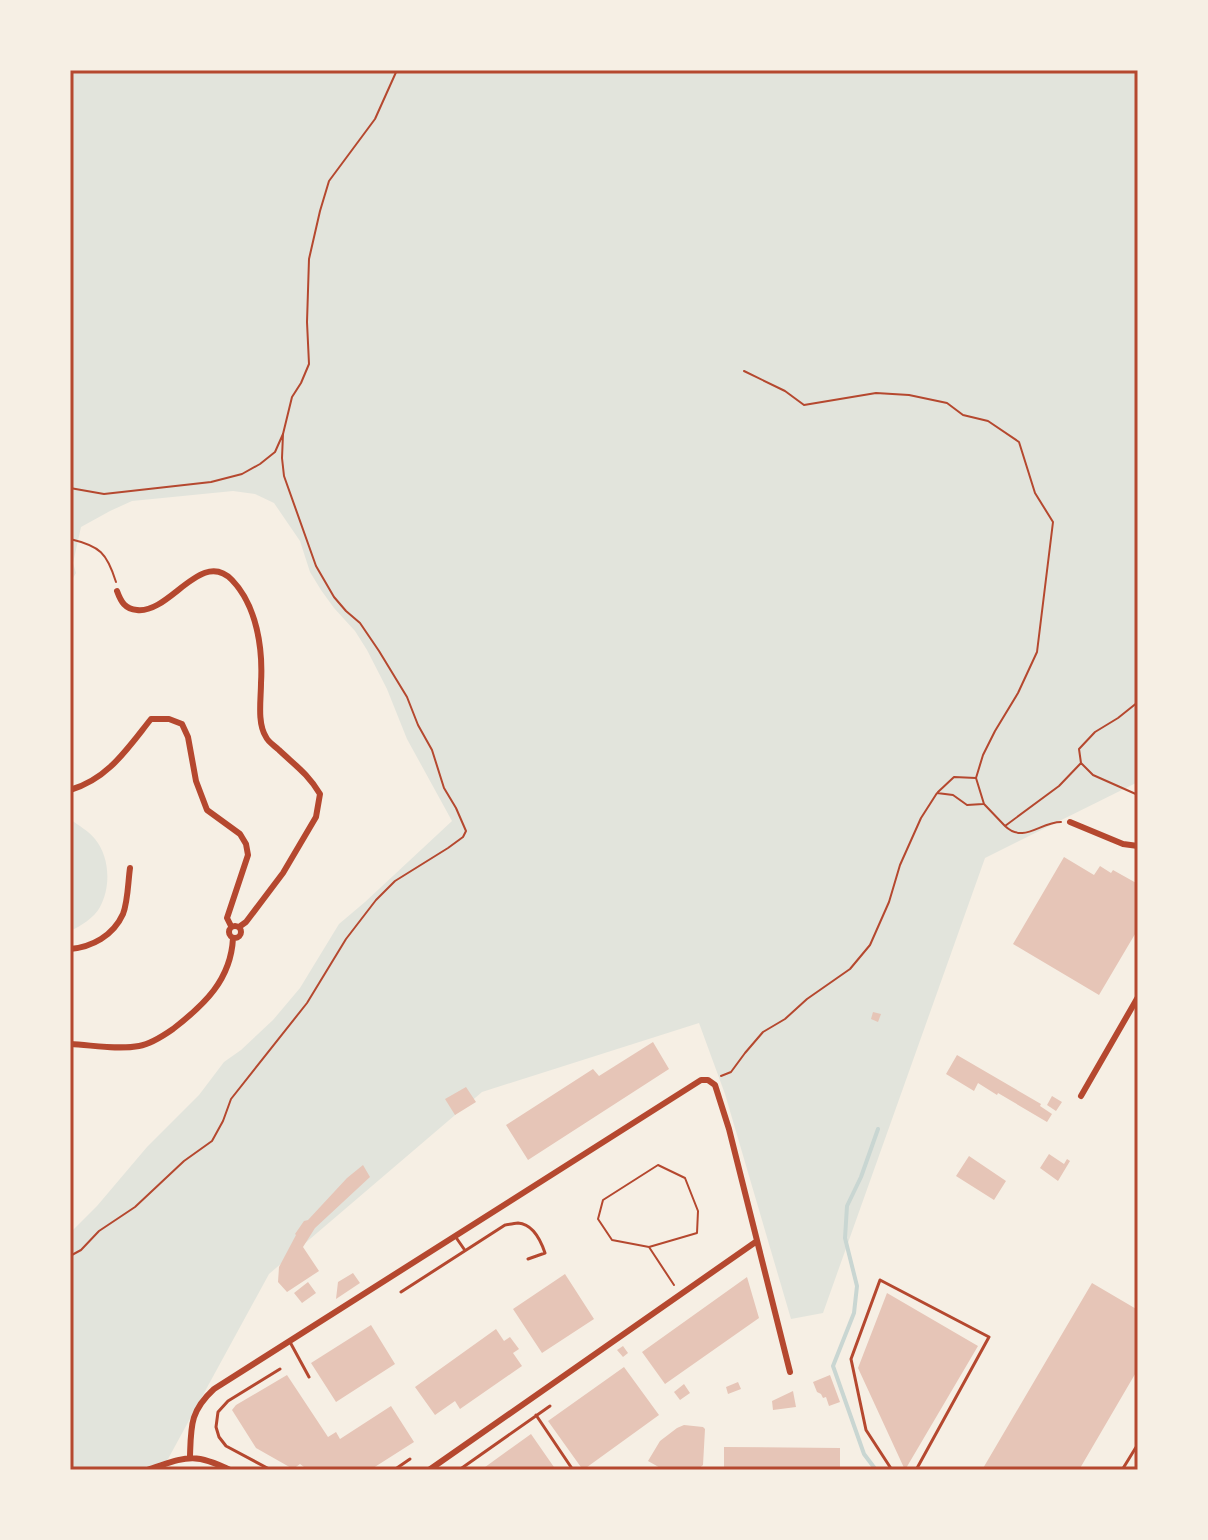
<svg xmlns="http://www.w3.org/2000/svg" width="1208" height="1540" viewBox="0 0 1208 1540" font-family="Helvetica,sans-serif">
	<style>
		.green { fill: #e2e4dc }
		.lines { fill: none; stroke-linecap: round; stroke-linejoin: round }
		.stream { stroke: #c9d6d2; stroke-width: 4 }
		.building { fill: #e6c5b7 }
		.path { stroke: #b5482f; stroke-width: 2 }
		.service { stroke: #b5482f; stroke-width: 3 }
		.minor { stroke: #b5482f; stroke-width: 6 }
		.neatline { fill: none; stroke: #b5482f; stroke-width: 3 }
	</style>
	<rect width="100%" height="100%" fill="#f6efe4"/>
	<path class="green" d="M70,70H1138V782L985,858L823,1313L791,1319L725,1094L699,1023L482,1092L269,1274L162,1470H70V1233L97,1206L147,1147L199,1095L224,1062L241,1050L273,1020L300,988L339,924L365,902L452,821L407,739L387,689L367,650L355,631L334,608L321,590L310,572L300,541L274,503L255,494L233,491L132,501L110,511L81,527L73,563L76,573L70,583Z
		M70,819C79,826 89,831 95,839C110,857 111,887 100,907C94,918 81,926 70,931Z"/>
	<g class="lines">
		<path class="stream" d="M876,1470L864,1454L833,1366L854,1313L857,1286L845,1238L847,1206L861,1177L878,1129"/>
	</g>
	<path class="building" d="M1064,857L1094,875L1100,866L1111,873L1113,870L1138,884V929L1099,995L1013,944Z
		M873,1012L881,1014L878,1022L871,1019Z
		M653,1042L669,1069L528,1160L506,1125L593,1069L599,1076Z
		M957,1055L1041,1104L1040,1106L1052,1114L1047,1122L998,1093L997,1095L978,1083L974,1091L946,1074Z
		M466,1087L476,1102L455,1115L445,1099Z
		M1052,1096L1062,1102L1056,1111L1047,1105Z
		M1049,1154L1064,1164L1067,1159L1070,1161L1058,1181L1040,1168Z
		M969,1156L1006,1181L994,1200L956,1176Z
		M363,1165L370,1177L315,1228L303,1247L319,1271L287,1292L278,1282L279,1267L296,1235L295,1234L304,1221L308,1220L347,1178Z
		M353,1273L360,1283L336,1299L338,1282Z
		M565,1274L594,1319L542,1353L513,1309Z
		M747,1277L759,1318L665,1384L642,1352Z
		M308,1282L316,1293L302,1303L294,1293Z
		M1092,1283L1138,1310V1369L1079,1470H982Z
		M887,1293L978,1346L905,1470L858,1368Z
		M371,1325L395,1364L336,1402L311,1363Z
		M496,1329L504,1341L510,1337L519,1349L513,1353L522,1366L460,1409L455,1401L435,1415L415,1387Z
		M623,1346L628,1353L623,1357L617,1350Z
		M624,1367L659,1415L583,1470L548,1421Z
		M287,1375L328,1437L336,1432L340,1439L391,1406L414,1442L370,1470H308L300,1464L293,1469L256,1448L232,1410L236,1405Z
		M830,1375L840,1402L829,1406L826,1397L823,1398L821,1394L817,1392L813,1382Z
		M738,1382L741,1389L728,1394L726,1387Z
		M684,1384L690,1393L680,1400L674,1392Z
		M793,1391L796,1407L773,1410L772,1401Z
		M684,1425L703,1427L705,1429L703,1465L697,1470H664L648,1461L660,1441L677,1428Z
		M531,1434L556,1470H481Z
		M724,1447L840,1448V1470H724Z"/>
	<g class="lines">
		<path class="path" d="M744,371L785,391L804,405L876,393L909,395L947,403L963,415L988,421L1019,442L1035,493L1053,522L1037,652L1018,693L995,731L983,755L976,778L984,804L1005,826L1059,786L1081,763
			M70,488L104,494L211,482L242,474L260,464L275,452L283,434L292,397L301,383L309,364L307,322L309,259L320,211L329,181L375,119L397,70
			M70,539C100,546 107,553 116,582
			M1138,702L1118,718L1095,732L1079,749L1081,763L1093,775L1138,795
			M938,792L954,777L976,778
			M1005,826C1024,844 1040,822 1061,822
			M721,1076L731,1072L745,1053L763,1032L785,1019L807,999L850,969L870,945L889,902L900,865L921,818L937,793L953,795L967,805L983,804
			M649,1247L697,1233L698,1211L685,1178L658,1165L603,1200L598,1219L612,1240L649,1247L674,1285
			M70,1256L81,1250L99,1231L135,1207L184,1161L212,1141L223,1121L231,1099L307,1003L346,939L376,900L395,881L448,848L463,837L466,831L456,808L444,788L432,750L418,725L407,697L379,651L360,623L346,611L334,597L316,566L284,476L282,458L283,434"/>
		<path class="service" d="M455,1236L464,1249
			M401,1292L505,1225C506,1225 517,1223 518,1223C533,1224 541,1241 545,1253L528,1259
			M290,1342L309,1377
			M536,1415L573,1470
			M271,1470L226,1446L219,1437L216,1427L218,1412L228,1401L280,1369
			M394,1470L410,1459
			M459,1470L550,1406
			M892,1470L866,1430L851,1359L880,1280L989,1337L916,1470
			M1122,1470L1138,1444"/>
		<path class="minor" d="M117,591C121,602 125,609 137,610C170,614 201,548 232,580C257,606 263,649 261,683C261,699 257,723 266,737C268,742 275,746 279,750C296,766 308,774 320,794L316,817L283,873L246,922L239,927
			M70,790C108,779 127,749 151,719H169L182,724L188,737L196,781L207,810L240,834L246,844L248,855L227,918L231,926
			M1070,822L1123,844L1138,846
			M229 932a6 6 0 1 1 12 0a6 6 0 1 1-12 0Z
			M70,949C92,947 113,936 123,914C128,901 128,882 130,868
			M70,1044C92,1045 117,1050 139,1046C151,1044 163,1036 173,1029C204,1005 231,980 233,938
			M1081,1096L1138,997
			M190,1456C191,1426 190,1411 214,1389L701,1080H708L715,1085L729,1129L790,1372
			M147,1470C185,1458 192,1451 230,1470
			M429,1470L757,1241"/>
	</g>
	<rect width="1208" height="1540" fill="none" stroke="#f6efe4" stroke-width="144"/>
	<rect x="72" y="72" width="1064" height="1396" class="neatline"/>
</svg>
